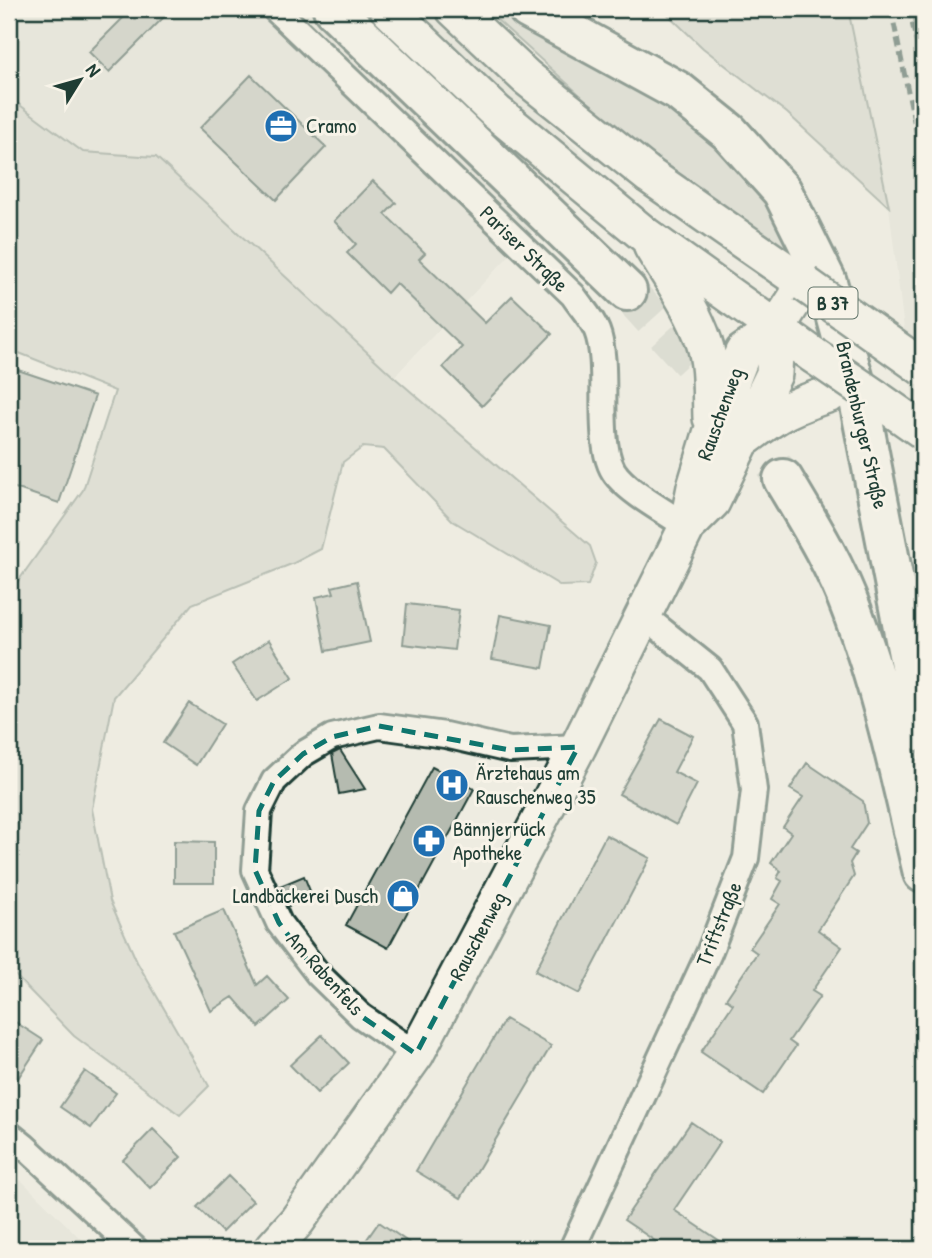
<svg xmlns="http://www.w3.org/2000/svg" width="932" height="1258" viewBox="0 0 932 1258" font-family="'Patrick Hand',sans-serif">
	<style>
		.built { fill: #ddddd2 }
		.green { fill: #cccfc4; stroke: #76867c; stroke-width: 2 }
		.building { fill: #b5bbb0; stroke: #1f3d34; stroke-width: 2 }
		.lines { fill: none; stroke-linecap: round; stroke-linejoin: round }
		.primary-tunnel { stroke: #c5c9be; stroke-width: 38; stroke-dasharray: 38 19; stroke-linecap: butt }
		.street-casing { stroke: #1f3d34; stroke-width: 30 }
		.secondary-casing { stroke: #1f3d34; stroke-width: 40 }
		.primary-casing { stroke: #1f3d34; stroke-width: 44 }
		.street { stroke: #f7f3e8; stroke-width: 24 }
		.secondary { stroke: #f7f3e8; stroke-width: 35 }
		.primary { stroke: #f7f3e8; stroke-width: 38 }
		.rail { stroke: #1f3d34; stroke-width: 5; stroke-dasharray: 10 5; stroke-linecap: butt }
		.secondary-bridge-casing { stroke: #1f3d34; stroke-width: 40; stroke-linecap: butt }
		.secondary-bridge { stroke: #f7f3e8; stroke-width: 35 }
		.marked { fill: none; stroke: #0f766e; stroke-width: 5; stroke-dasharray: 14 9; stroke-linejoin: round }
		.labels { text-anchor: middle; stroke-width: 6; stroke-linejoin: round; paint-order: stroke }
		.shield { fill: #f7f3e8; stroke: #60746a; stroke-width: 2 }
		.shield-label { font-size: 19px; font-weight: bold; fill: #1f3d34 }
		.poi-label { font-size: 21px; fill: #1f3d34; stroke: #f7f3e8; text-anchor: start }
		.street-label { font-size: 21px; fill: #1f3d34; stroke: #f7f3e8 }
	</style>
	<rect width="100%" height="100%" fill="#eeece1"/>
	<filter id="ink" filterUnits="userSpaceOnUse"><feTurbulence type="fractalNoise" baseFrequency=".0143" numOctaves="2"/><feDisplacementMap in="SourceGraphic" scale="14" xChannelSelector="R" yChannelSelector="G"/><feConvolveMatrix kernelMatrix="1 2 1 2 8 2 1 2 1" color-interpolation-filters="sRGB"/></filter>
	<g filter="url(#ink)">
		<path class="built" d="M9,9H428L595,165L394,377L156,157L83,152L9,97Z
			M848,9H921L923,18V484L889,207Z
			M9,1172L23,1182L91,1249H9Z"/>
		<path class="green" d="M485,9H498L691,122L739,159L782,220L799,259L621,132Z
			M662,9H848L889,207L787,113L703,48Z
			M9,97L83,152L156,157L394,377L590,546L596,563L588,585L561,586L453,521L384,449L363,447L343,462L321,549L294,563L192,604L114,697L92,809L110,901L137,962L209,1086L180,1115L74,1036L9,969V594L83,490L115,391L9,349Z"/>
		<path class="building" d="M132,9H172L109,72L89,52Z
			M251,75L326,147L276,200L200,128Z
			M373,181L396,203L385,214L425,253L419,259L485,323L512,296L552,334L482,406L443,367L462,347L396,283L387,293L347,253L356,244L334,221Z
			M9,367L95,396L59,503L9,486Z
			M357,581L370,642L326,651L316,597L334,593L332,587Z
			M407,604L459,610L454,650L403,644Z
			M500,615L551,625L543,668L492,659Z
			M269,640L293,678L257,701L232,664Z
			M189,703L222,724L196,765L163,743Z
			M661,719L693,736L674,772L697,784L676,825L619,794Z
			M340,750L365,789L339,794L332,754Z
			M807,763L863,801L867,823L850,849L856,853L850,863L854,876L818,930L842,947L812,991L820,996L789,1041L796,1046L763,1094L701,1052L733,1004L726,999L757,953L750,948L780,904L772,899L782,881L777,878L781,871L771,863L791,833L783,827L803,797L790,789Z
			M432,767L474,789L388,948L346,925Z
			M606,835L650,858L579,994L535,971Z
			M174,841L214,842V883H174Z
			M304,876L312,896L289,906L280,886Z
			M224,910L257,985L267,976L289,1000L259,1027L233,997L211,1011L174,931Z
			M9,1018L43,1040L9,1092Z
			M505,1019L551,1046L461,1198L416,1171Z
			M322,1035L349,1063L317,1093L290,1065Z
			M85,1071L116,1093L91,1128L60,1107Z
			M691,1122L720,1142L674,1210L732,1249H667L624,1220Z
			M153,1129L181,1157L150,1188L123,1160Z
			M228,1176L253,1201L222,1232L197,1207Z
			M379,1222L418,1249H360Z"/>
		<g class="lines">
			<path class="primary-tunnel" d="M627,291L732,407L783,479"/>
			<defs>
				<path id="street" d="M275,9L573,295C580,306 592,318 597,331C612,369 592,450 618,477C636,497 665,511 687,527
					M416,1054L361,1016L318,974L279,923L255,870L259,811L274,781L303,754L332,737L379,726L445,735L510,750L578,747
					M9,1134L24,1146L135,1249
					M572,1249L709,953L746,858L754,790L745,723L710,669L644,616"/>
				<path id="secondary" d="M388,9L496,112L645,235L813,355
					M652,247C670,277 693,309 704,342C712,365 710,394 711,418
					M876,398L923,431
					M747,437C778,413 792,406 830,394
					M692,522L712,502L774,374L776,329
					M272,1249L297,1221L416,1054L578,747L687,527L695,487L711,434L743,352L776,329L805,284L650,176L526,77L454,9"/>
				<path id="primary" d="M333,9L627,291
					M528,9L678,91L729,132L782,191L827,282L858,395L923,732
					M783,479C808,521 835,564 852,611C884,696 902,785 923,873"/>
			</defs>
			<use href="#street" class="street-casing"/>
			<use href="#secondary" class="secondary-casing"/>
			<use href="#primary" class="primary-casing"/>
			<use href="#street" class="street"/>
			<use href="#secondary" class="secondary"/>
			<use href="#primary" class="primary"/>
			<path class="rail" d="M891,9L923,164
				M909,9L923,72"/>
			<defs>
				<path id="secondary-bridge" d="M805,284L923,368
					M813,355L876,398"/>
			</defs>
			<use href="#secondary-bridge" class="secondary-bridge-casing"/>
			<use href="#secondary-bridge" class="secondary-bridge"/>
		</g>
	</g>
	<path d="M0 0H932V1258H0ZM379,726L510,750L578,747L416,1054L361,1016L318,974L279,923L255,870L259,811L274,781L303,754L332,737Z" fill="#eeece1" fill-opacity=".55" fill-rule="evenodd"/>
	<path class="marked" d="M379,726L510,750L578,747L416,1054L361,1016L318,974L279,923L255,870L259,811L274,781L303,754L332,737Z"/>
	<defs>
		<symbol id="office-disc" viewBox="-11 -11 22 22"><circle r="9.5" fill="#1f6fb2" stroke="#f7f3e8"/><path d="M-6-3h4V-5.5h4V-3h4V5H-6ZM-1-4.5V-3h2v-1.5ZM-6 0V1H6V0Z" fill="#fff"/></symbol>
		<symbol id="hospital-disc" viewBox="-11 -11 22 22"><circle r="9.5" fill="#1f6fb2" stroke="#f7f3e8"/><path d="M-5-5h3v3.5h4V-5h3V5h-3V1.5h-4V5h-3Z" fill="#fff"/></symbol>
		<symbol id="pharmacy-disc" viewBox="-11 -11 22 22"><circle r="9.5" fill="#1f6fb2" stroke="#f7f3e8"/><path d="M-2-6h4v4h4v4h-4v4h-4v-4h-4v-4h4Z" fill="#fff"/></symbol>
		<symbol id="shop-disc" viewBox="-11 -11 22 22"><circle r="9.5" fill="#1f6fb2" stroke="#f7f3e8"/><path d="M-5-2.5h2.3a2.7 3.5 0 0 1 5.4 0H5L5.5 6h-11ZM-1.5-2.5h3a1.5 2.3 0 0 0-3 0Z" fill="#fff"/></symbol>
	</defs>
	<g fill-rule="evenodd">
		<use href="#office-disc" x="262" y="107" width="38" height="38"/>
		<use href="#hospital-disc" x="433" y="766" width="38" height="38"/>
		<use href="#pharmacy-disc" x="410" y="822" width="38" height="38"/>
		<use href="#shop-disc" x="384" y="877" width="38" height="38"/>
	</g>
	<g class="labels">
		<rect class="shield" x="808.5" y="287.5" width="49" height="31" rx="5"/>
		<g class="shield-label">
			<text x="833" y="310">B 37</text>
		</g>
		<g class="poi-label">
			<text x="306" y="133">Cramo</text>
			<text x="476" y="780">Ärztehaus am<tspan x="476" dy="24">Rauschenweg 35</tspan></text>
			<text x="453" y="836">Bännjerrück<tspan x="453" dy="24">Apotheke</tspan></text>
			<text x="378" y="903" text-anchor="end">Landbäckerei Dusch</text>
		</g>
		<g class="street-label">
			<text transform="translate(524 249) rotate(44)" y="7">Pariser Straße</text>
			<text transform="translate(720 414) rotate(-70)" y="7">Rauschenweg</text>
			<text transform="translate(862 425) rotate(77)" y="7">Brandenburger Straße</text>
			<text transform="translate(719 924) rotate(-68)" y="7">Triftstraße</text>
			<text transform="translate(478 936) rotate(-62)" y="7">Rauschenweg</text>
			<text transform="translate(325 974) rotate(48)" y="7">Am Rabenfels</text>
		</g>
	</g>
	<rect width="932" height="1258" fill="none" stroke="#f7f3e8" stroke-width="35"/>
	<rect x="18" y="18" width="897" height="1223" fill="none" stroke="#1f3d34" stroke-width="2.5" filter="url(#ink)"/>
	<g transform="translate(80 80) rotate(53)" stroke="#f7f3e8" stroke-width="5" paint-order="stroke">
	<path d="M0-5L12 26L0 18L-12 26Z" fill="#1f3d34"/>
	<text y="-10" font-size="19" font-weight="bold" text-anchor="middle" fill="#1f3d34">N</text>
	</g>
</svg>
